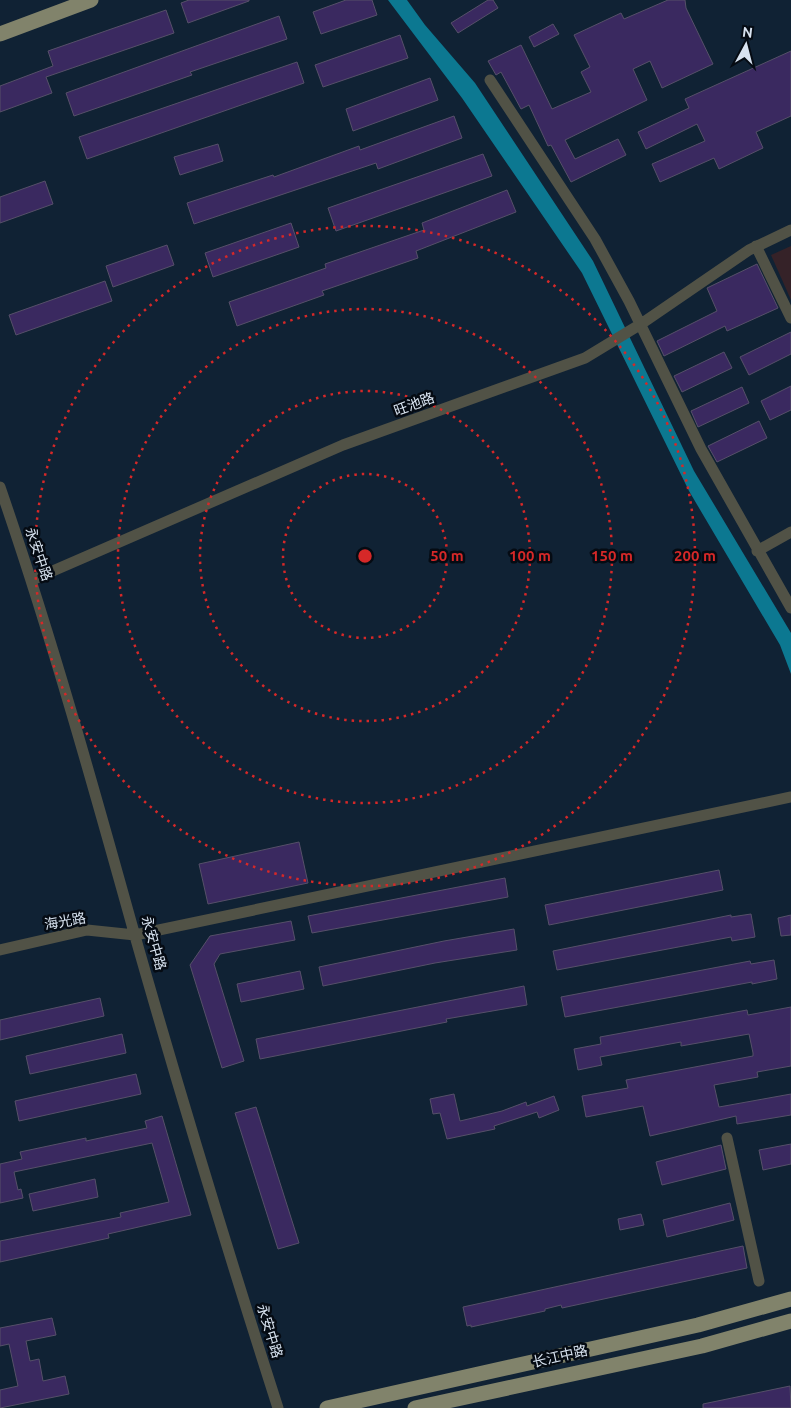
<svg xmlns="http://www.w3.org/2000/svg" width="791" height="1408" viewBox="0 0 791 1408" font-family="Ubuntu,'Noto Sans SC',sans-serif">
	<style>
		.education { fill: #352228 }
		.water { fill: #0c7891 }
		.building { fill: #3a2960; stroke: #565069 }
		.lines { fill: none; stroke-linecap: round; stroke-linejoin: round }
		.minor { stroke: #515246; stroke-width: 11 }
		.major { stroke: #81836b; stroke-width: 15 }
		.ring { fill: none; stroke: #d62828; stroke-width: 2.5; stroke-dasharray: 2.5 5 }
		.labels { text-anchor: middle; stroke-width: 5; stroke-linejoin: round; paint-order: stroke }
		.street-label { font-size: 14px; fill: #d8e3f0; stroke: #050b13 }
		.centre { fill: #d62828; stroke: #050b13; stroke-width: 2.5 }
		.ring-label { font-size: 15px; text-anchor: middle; font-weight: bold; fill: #d62828; stroke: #050b13; stroke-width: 5; stroke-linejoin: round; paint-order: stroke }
	</style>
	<rect width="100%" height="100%" fill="#102234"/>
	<path class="education" d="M791,246V300L771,255Z"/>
	<path class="water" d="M388,0H407L425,25L475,83L593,261L694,471L791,633V674L780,645L689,491L582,273L462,98Z"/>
	<path class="building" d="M189,0H249V1L188,23L181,3Z
		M346,0H372L377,15L321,34L313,12Z
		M488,0H493L498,8L458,33L451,23Z
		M668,0H685L686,8L713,64L662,88L650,61L633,69L647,100L565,140L575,159L618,139L626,155L571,182L551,145L548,146L529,105L521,109L501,72L496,75L488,61L521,45L552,109L591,92L581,72L590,67L574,35L621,13L624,19Z
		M166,10L174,33L46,77L52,93L0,112V86L53,66L48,51Z
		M279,16L287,39L190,72L192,75L74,116L66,93Z
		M553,24L559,34L534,47L529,37Z
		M400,35L408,58L323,87L315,65Z
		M791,51V116L756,132L763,148L719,169L714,158L660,182L652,164L705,141L697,124L646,149L638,132L689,108L685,99Z
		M297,62L304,83L87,159L79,137Z
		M430,78L438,100L353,131L346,109Z
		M454,116L462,138L378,169L376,163L194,224L187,203L273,175L274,177L359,146L360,150Z
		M218,144L223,161L180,175L174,157Z
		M483,154L492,176L336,231L328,208Z
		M45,181L53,204L0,223V197Z
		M507,190L516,212L416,251L418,258L322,291L324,295L237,326L229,302L326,268L325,264L424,230L422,223Z
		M291,223L299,247L213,277L205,253Z
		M167,245L174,265L113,287L106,266Z
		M757,264L778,308L727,331L725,326L664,356L657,341L717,311L707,288Z
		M105,281L112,301L16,335L9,315Z
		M791,332V354L749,375L740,357Z
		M724,352L732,368L682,392L674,376Z
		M791,386V410L770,420L761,401Z
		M742,387L749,403L698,427L691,411Z
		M759,421L767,438L717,462L708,446Z
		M299,842L308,883L208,904L199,864Z
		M719,870L723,890L549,925L545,905Z
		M505,878L508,897L312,933L308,916Z
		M751,914L755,937L732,941L731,937L557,970L553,951L731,915V917Z
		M791,915V935L781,936L778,918Z
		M291,921L295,940L220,954L214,964L244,1061L222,1068L190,965L210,936Z
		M514,929L517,950L435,963L323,986L319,967L444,941Z
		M774,960L777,979L752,984V982L565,1017L561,997L750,961L751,964Z
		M300,971L304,989L241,1002L237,984Z
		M524,986L527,1005L446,1019L447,1022L260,1059L256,1039Z
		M100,998L104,1016L0,1040V1020Z
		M791,1007V1066L757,1072L758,1077L714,1085L719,1107L791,1094V1115L737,1124L736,1116L650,1136L643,1106L586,1117L582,1096L628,1088L626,1080L753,1056V1053L749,1034L681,1046V1042L600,1057L602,1065L578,1070L574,1049L601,1044L600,1037L747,1010L748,1015Z
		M122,1034L126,1053L30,1074L26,1056Z
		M136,1074L141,1094L19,1121L15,1101Z
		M454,1094L460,1121L502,1111L526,1102L527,1106L554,1096L559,1110L539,1118L537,1112L494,1126L495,1129L447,1139L440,1113L433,1114L430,1099Z
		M256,1107L299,1243L278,1249L235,1113Z
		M162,1116L191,1215L108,1234L109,1238L0,1262V1241L121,1217L120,1213L169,1202L152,1143L14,1172L18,1190L21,1189L23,1198L0,1203V1164L22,1159L20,1152L86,1138V1141L147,1128L145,1121Z
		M791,1144V1164L763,1170L759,1150Z
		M721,1145L726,1169L662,1185L656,1162Z
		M95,1179L98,1197L33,1211L29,1194Z
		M730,1203L734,1220L667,1237L663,1220Z
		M641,1214L644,1225L620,1230L618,1219Z
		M743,1246L747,1268L562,1308L561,1305L545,1309V1311L471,1327V1325L467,1326L463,1307Z
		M52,1318L56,1335L26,1341L30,1361L39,1359L43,1381L65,1376L69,1394L0,1408V1390L18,1386L9,1344L0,1346V1328Z
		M790,1386L791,1408H703V1404Z"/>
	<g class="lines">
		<path class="minor" d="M490,80L595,239L629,301L701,449L791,608
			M756,246L791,318
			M0,487C51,635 93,785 135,936C180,1094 228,1252 278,1408
			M757,551L791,532
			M32,580L343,445L585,358L641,324L749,250L791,230
			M0,950L87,930L135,935L791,797
			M727,1138L759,1281"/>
		<path class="major" d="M0,34L91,0
			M327,1408L698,1325L791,1299
			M415,1408L702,1346L791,1321"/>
	</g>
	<g class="ring">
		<circle cx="365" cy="556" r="82"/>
		<circle cx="365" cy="556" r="165"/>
		<circle cx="365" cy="556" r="247"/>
		<circle cx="365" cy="556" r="330"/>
	</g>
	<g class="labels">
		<g class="street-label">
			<text transform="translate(414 404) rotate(-20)" y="5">旺池路</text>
			<text transform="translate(39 554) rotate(71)" y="5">永安中路</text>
			<text transform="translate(65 921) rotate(-10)" y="5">海光路</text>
			<text transform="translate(154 943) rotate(74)" y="5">永安中路</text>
			<text transform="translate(270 1331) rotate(73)" y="5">永安中路</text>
			<text transform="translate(560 1356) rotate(-13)" y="5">长江中路</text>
		</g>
	</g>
	<circle cx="365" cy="556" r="8" class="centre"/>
	<g class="ring-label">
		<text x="447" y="561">50 m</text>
		<text x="530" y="561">100 m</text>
		<text x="612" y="561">150 m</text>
		<text x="695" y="561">200 m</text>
	</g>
	<g transform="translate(746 45) rotate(7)" stroke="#050b13" stroke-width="4" paint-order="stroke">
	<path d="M0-4L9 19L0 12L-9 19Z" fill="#d8e3f0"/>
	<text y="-8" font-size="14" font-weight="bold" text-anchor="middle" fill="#d8e3f0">N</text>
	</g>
</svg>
